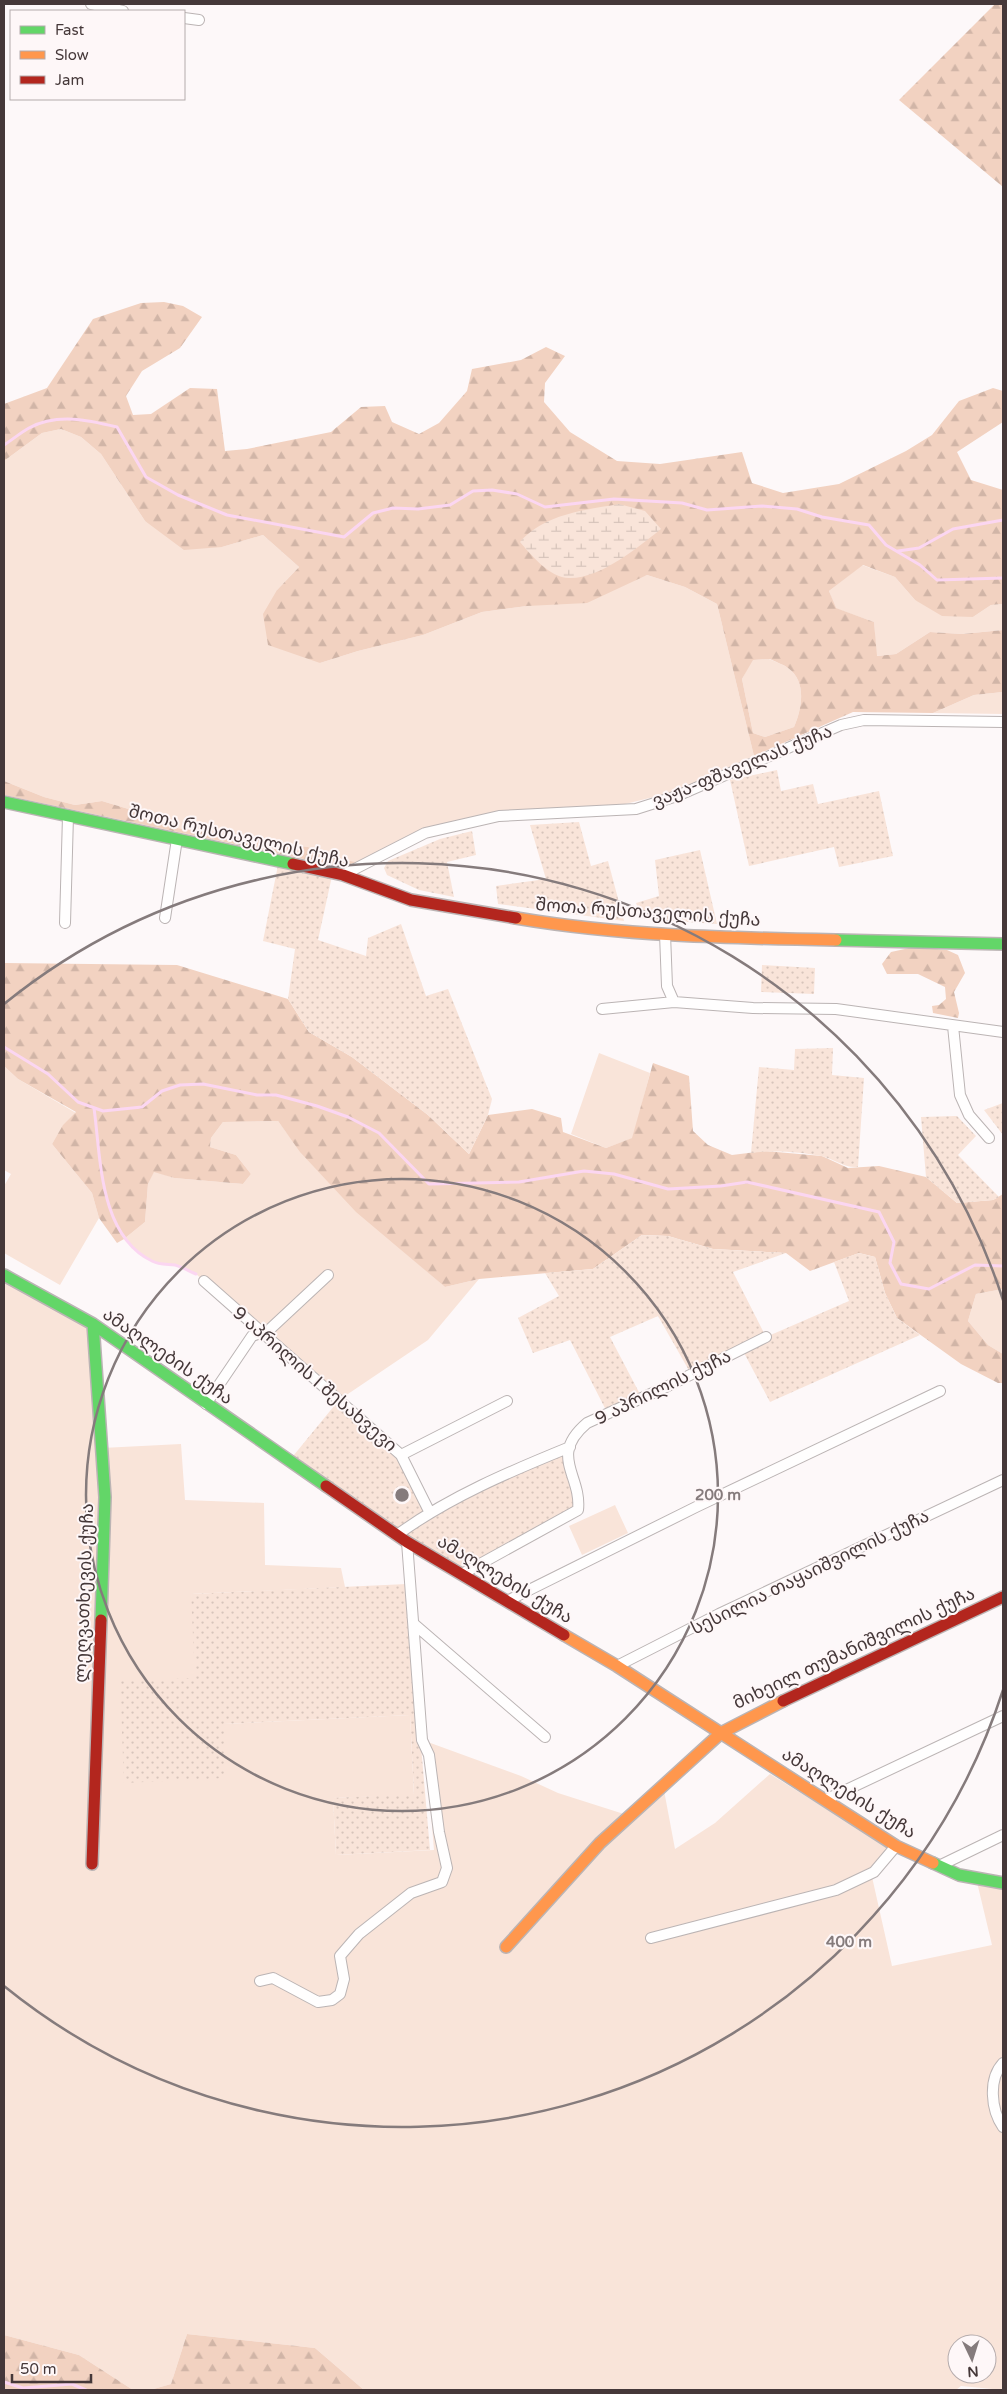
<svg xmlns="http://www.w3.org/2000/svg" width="1007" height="2394" viewBox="0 0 1007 2394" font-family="'Varela Round','Noto Sans Georgian',sans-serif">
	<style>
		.grass { fill: #f9e4d9; fill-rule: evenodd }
		.forest { fill: url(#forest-firs); fill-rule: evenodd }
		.wetland { fill: url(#wetland-marsh) }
		.garden { fill: url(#garden-dots) }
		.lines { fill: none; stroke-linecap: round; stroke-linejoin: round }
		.stream { stroke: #fbd6f1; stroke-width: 3 }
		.street-casing { stroke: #bbb4b4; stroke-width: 12 }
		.fast-casing { stroke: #bbb4b4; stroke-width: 14 }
		.slow-casing { stroke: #bbb4b4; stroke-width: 14 }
		.jam-casing { stroke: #bbb4b4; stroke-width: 14 }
		.street { stroke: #fffefe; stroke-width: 10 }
		.fast { stroke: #63d668; stroke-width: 11 }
		.slow { stroke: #ff974d; stroke-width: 11 }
		.jam { stroke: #b3261e; stroke-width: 11 }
		.ring { fill: none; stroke: #857b7c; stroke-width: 2.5 }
		.labels { text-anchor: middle; stroke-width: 4; stroke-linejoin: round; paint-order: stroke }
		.street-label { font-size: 18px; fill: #453839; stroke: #fef7f8 }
		.centre { fill: #857b7c; stroke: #fef7f8; stroke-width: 2.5 }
		.ring-label { font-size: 15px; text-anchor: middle; font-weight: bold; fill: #857b7c; stroke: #fef7f8; stroke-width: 4; stroke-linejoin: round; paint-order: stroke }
	</style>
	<defs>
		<pattern id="forest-firs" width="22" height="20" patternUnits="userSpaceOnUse" patternTransform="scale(1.25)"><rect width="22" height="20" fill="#f2d2c1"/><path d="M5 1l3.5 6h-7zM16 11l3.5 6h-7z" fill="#d1b5a7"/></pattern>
		<pattern id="wetland-marsh" width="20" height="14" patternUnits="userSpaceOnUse" patternTransform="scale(1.25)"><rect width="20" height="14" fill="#f9e4d9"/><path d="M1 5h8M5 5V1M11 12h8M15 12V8" fill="none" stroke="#d7c4bb"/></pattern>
		<pattern id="garden-dots" width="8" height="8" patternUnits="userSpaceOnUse" patternTransform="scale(1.25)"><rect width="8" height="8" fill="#f9e4d9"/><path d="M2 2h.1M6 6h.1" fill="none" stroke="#d7c4bb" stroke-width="1.8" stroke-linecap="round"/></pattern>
	</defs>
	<rect width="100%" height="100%" fill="#fdf8f9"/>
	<path class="grass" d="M61,429L81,437L101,454L145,521L222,547L263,535L299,567L277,590L320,663L358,651L423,635L482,612L527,606L647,575L685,587L717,604L754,756L678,791L621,805L513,810L427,829L357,862L338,859L308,847L177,828L145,814L102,801L75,805L44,797L4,781V461L42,433Z
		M862,565L895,577L915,600L973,617L991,605L1003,604V630L962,634L930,632L896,654L876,656L874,622L835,608L829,591Z
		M769,659C775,662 783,664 788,668C807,681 802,709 794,727L765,737L753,733L742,679L752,660Z
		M1003,692V714L933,713L974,695Z
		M599,1053L650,1073L633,1138L606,1148L571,1134Z
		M4,1066L18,1079L76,1113L63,1126L52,1144L92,1193L99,1218L60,1285L4,1253V1186L11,1174L4,1170Z
		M278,1121C322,1183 387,1237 445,1287L479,1279L428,1340L339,1400L196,1274L176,1265L154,1263L138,1253L124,1239L145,1222L148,1184L154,1171L174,1178L243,1184L251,1174L236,1155L210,1147L211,1138L223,1122Z
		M4,1275L93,1324L102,1448L181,1444L185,1500L264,1503L265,1565L341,1568L345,1587L191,1594L224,1724L410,1715L414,1795L333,1798L336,1855L434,1850L425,1741L521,1776L558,1793L627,1815L663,1785L675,1849L715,1823L770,1774L888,1847L870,1868L892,1966L992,1945L976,1878L1003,1883V2390L961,2386L956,2390H364L315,2348L187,2334L171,2384L150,2390H133L79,2355L4,2335ZM957,2344H987V2374H957Z
		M1003,1289V1354L988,1345L968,1321L976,1294Z
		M615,1505L628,1533L582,1555L569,1526Z"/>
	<path class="forest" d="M995,4H1003V187L899,100Z
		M164,302L183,306L202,317L180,348L142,371L126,396L133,415L151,414L190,388L217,389L225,451L247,449L331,432L361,407L385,406L392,422L419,434L439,423L467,391L472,369L521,360L546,347L565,356L545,383L544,402L570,432L617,461L660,464L742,452L752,483L783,493L839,484L906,451L932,435L959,401L993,388L1003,391V422L957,452L971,480L1003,490V604L991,605L973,617L942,616L915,600L895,577L863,565L829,591L836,608L874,622L877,656L896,654L930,632L962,634L1003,630V692L974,695L933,713L853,712L754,756L717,604L685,587L647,575L587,603L527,606L482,612L423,635L358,651L320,663L268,645L263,614L277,590L299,567L263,535L222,547L184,550L145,521L101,454L81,437L61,429L42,433L4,461V404L47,388L93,319L141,303ZM770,659C775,662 783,664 788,668C807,681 802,709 794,727L765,737L753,733L742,679L753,660Z
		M4,781L44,797L75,805L102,801L145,814L177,828L308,847L338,859L357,862L341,867L4,795Z
		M914,947L947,950L958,955L965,973L954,992L959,1013L958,1018L933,1013L932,1006L939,1005L946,999L945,987L918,974H887L882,964L891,952Z
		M4,963L177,965L288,999L309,1032L352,1057L428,1115L469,1154L488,1115L532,1109L561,1118L563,1132L606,1148L632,1138L653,1063L689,1076L693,1131L708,1145L732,1155L765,1151L822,1156L848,1168L879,1166L926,1177L957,1203L993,1200L1003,1194V1289L976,1294L968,1321L988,1345L1003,1354V1383H998L961,1364L897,1318L885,1293L875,1257L859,1253L810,1271L786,1253L713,1249L668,1236L642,1235L593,1269L479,1279L445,1287L356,1212L300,1152L278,1121L223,1122L211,1138L210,1147L236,1155L251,1174L243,1184L174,1178L154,1172L148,1184L145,1222L124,1239L117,1243L99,1218L92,1193L52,1144L63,1125L76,1112L18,1079L4,1066Z
		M187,2334L315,2348L364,2390H150L171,2384Z
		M4,2335L79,2355L133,2390H4Z"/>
	<path class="wetland" d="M619,504L645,511L661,529C637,548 600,579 569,578C550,578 531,555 520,542C544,514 585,510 619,504Z"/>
	<path class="garden" d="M777,770L781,791L813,784L818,804L879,791L893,856L839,867L834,847L749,866L730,780Z
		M579,822L591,866L608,861L624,921L498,904L496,886L546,879L530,825Z
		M472,831L476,855L447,862L454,897L419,890L387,875L384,868L388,861L440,839Z
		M700,850L717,924L643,919L636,903L659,896L655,860Z
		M278,865L332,876L318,940L366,956L368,938L401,924L426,996L448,989L492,1099L488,1115L469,1154L428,1115L352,1057L309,1032L288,999L295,949L263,941Z
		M762,965L815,968L814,994L761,992Z
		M833,1048L832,1075L864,1078L858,1167C843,1168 835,1159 821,1156C800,1152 773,1150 751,1153L759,1067L794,1070L795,1049Z
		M1003,1103V1135L984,1110Z
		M957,1116L976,1136L958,1155L999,1197L993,1200L957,1203L926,1177L921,1117Z
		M642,1235L668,1236L713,1249L786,1253L733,1272L766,1337L849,1301L834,1262L859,1253L875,1257L885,1293L897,1318L920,1335L770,1402L742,1349L691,1374L658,1316L610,1337L642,1398L608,1414L570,1340L533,1353L518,1318L559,1296L545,1273L593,1269Z
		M339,1400L401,1455L430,1512L570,1447L578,1510L462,1574L289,1461Z
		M407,1584L430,1850L336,1855L333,1798L414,1794L410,1715L224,1724L226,1778L124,1783L120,1681L195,1678L191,1594Z"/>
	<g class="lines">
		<path class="stream" d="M4,445C12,440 20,433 29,428C57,413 88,420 117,427L146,477L178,495L227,515L344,537L373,513L393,508L418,509L450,505L473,491L492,490L517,494L545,507L614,499L682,503L707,510L762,506L797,509L822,517L869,525L886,545L920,565L937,580L1003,578
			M898,551L919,548L953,529L1003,520
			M4,1047L48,1074L78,1102L103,1111L142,1107L162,1091L180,1085L203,1084L257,1095H276L317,1106L348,1117L379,1133L429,1184L519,1182L584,1171L614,1174L668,1189L721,1186L747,1182L879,1212L894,1242L890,1263L901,1284L929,1289L975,1265L1003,1266
			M94,1108C101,1159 99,1235 152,1261C159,1265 168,1264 175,1265C182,1267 189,1271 196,1274
			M4,2382L23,2388L72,2384L86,2390"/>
		<defs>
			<path id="street" d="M91,4L123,11
				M184,18L199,20
				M343,875L425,833L499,816L636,809L677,796L841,725L864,720L1003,722
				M165,918L177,839
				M65,923L68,816
				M665,934L667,986L674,1002
				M602,1009L674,1002L753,1008L836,1009L1003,1032
				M953,1026L960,1095L969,1115L989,1138
				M204,1281L401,1455L430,1513
				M206,1404L252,1336L269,1330L328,1275
				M401,1455L507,1401
				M397,1535C449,1497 511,1471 570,1447
				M462,1574L578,1510C582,1475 548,1456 587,1423L668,1386L766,1337
				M507,1601L696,1507L940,1391
				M414,1624L545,1737
				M617,1666L719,1614L1003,1480
				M825,1800L1003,1716
				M939,1866L1003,1835
				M651,1938L836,1890L874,1872L896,1846
				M260,1981L273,1978L318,2002L332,2000L340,1994L344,1979L340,1956L359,1934L411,1893L442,1882L447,1868L439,1832L429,1755L422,1740L407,1542
				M1003,2063C988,2079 991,2110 1003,2127"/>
			<path id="fast" d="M4,802L293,864
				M836,940L1003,944
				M4,1275L93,1324L326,1486
				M93,1324L105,1497L101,1620
				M933,1863L959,1875L1003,1883"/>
			<path id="slow" d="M516,918C622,936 729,938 836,940
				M564,1635L617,1666L896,1846L933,1863
				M506,1947L600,1843L721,1733L783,1701"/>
			<path id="jam" d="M293,864L343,875L411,900L516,918
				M326,1486L407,1542L564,1635
				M783,1701L1003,1597
				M92,1864L101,1620"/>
		</defs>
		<use href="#street" class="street-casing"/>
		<use href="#fast" class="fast-casing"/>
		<use href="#slow" class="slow-casing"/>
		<use href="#jam" class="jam-casing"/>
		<use href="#street" class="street"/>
		<use href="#fast" class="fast"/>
		<use href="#slow" class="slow"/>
		<use href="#jam" class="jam"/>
	</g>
	<g class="ring">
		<circle cx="402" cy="1495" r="316"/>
		<path d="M1003 1690A632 632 0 0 1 4 1986M4 1004A632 632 0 0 1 1003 1300"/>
	</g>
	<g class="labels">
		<g class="street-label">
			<text transform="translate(742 766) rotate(-22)" y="6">ვაჟა-ფშაველას ქუჩა</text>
			<text transform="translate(239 836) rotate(13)" y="6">შოთა რუსთაველის ქუჩა</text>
			<text transform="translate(648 912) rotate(4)" y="6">შოთა რუსთაველის ქუჩა</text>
			<text transform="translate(168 1356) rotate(35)" y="6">ამაღლების ქუჩა</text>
			<text transform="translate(315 1379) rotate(41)" y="6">9 აპრილის I შესახვევი</text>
			<text transform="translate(663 1387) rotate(-26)" y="6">9 აპრილის ქუჩა</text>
			<text transform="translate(810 1572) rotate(-26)" y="6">სესილია თაყაიშვილის ქუჩა</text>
			<text transform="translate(505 1579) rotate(31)" y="6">ამაღლების ქუჩა</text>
			<text transform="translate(84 1593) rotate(-88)" y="6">ლეღვათხევის ქუჩა</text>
			<text transform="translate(854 1648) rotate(-25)" y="6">მიხეილ თუმანიშვილის ქუჩა</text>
			<text transform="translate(849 1793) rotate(32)" y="6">ამაღლების ქუჩა</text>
		</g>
	</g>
	<circle cx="402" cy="1495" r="8" class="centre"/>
	<g class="ring-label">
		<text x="718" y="1500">200 m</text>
		<text x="849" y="1947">400 m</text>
	</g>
	<rect width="1007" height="2394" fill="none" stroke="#453839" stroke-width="10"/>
	<rect x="10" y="10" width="175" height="90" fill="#fef7f8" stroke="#b4abac"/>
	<rect x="20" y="26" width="25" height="8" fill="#63d668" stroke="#b4abac"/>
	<text x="55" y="35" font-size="15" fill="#453839">Fast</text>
	<rect x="20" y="51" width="25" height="8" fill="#ff974d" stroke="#b4abac"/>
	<text x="55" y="60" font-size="15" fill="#453839">Slow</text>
	<rect x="20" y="76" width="25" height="8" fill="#b3261e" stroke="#b4abac"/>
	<text x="55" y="85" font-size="15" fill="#453839">Jam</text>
	<g transform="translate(972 2359) rotate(176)"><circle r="24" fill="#fef7f8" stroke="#b4abac"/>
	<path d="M0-4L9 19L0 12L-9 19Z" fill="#857b7c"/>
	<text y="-8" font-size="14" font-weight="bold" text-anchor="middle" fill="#453839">N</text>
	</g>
	<path d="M12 2374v8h79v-8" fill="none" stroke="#453839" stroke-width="2.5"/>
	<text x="20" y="2374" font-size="15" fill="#453839" stroke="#fef7f8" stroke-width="4" paint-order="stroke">50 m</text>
</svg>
